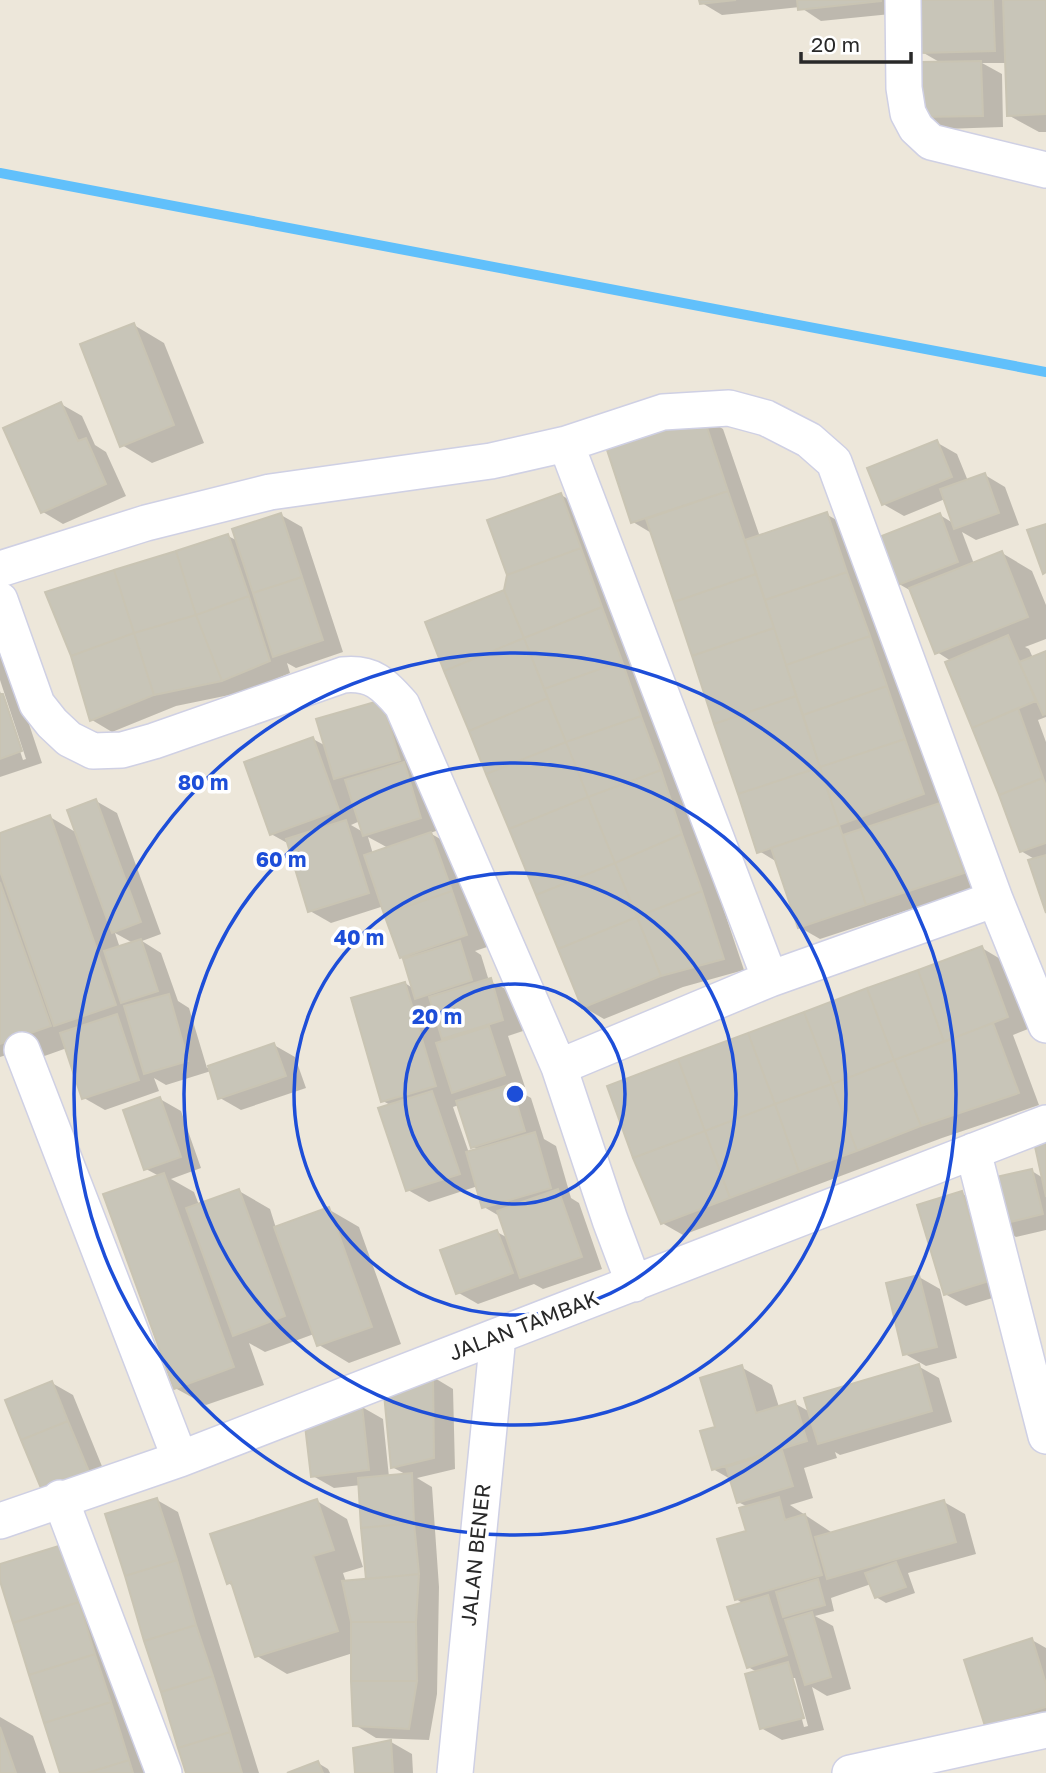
<svg xmlns="http://www.w3.org/2000/svg" width="1046" height="1773" viewBox="0 0 1046 1773" font-family="'Golos Text',sans-serif">
	<style>
		.shadow { fill: #0003; fill-rule: evenodd }
		.lines { fill: none; stroke-linecap: round; stroke-linejoin: round }
		.stream { stroke: #61c0fb; stroke-width: 10 }
		.building { fill: #c8c5b8; stroke: #c9c4b3; stroke-width: 2 }
		.street-casing { stroke: #cfd0e4; stroke-width: 38 }
		.street { stroke: #fff; stroke-width: 35 }
		.ring { fill: none; stroke: #1d4ed8; stroke-width: 3.5 }
		.labels { text-anchor: middle; stroke-width: 7; stroke-linejoin: round; paint-order: stroke }
		.street-label { font-size: 21px; fill: #292929; stroke: #fff }
		.centre { fill: #1d4ed8; stroke: #fff; stroke-width: 3.5 }
		.ring-label { font-size: 21px; text-anchor: middle; font-weight: bold; fill: #1d4ed8; stroke: #fff; stroke-width: 7; stroke-linejoin: round; paint-order: stroke }
	</style>
	<rect width="100%" height="100%" fill="#ede7da"/>
	<path class="shadow" d="M701,0H900L901,13L821,21L800,7L722,15L702,3Z
		M920,0H1046V132H1039L1008,115L1007,63H982L1002,74L1003,127L944,129L923,116L941,63L922,52Z
		M134,325L164,343L204,443L152,463L122,445Z
		M61,404L82,416L95,445L106,452L126,496L63,524L43,512Z
		M702,416L723,429L760,537L826,514L847,526L984,885L820,939L799,927L777,862L759,851L653,534L633,522Z
		M936,442L957,454L968,481L985,475L1005,487L1019,525L976,540L962,532L974,564L1002,553L1032,571L1046,605V639L1025,647L1029,649L1033,658L1046,653V717L1038,720L1046,742V908L1036,860L1021,851L951,661L937,652L913,592L899,584L940,515L953,523L945,499L904,516L883,504Z
		M561,495L582,507L681,783L744,970L683,987L604,1019L583,1007L506,592L509,574Z
		M281,515L302,527L343,652L296,668L287,663L290,673L244,692L176,706L112,732L92,720L228,536L238,541Z
		M0,637L42,763L0,777V691L23,760L26,759L0,680Z
		M381,702L442,829L430,833L452,846L487,947L475,951L481,955L489,981L512,992L523,1031L508,1036L525,1087L517,1090L531,1098L544,1139L556,1146L571,1198L579,1203L602,1269L543,1289L534,1284L478,1304L457,1292L497,1232L508,1238L501,1217L484,1207L478,1186L429,1202L408,1190L392,1106L383,1101L405,983L414,989L384,906L331,923L310,911L289,844L271,834L313,739L326,746ZM360,821L363,832L351,825ZM368,837L381,844L388,848L373,854ZM459,1105L472,1146L479,1150L469,1153L453,1107Z
		M96,801L117,813L161,934L142,941L161,953L178,1001L189,1008L207,1068L274,1045L295,1057L306,1088L241,1110L220,1098L211,1071L166,1085L154,1078L159,1091L105,1110L84,1098L67,1048L22,1064L6,1055L0,1057V873L3,875L0,866V835L50,817L77,833ZM115,933L133,943L120,948Z
		M982,948L1002,960L1028,1029L1013,1035L1039,1105L942,1138L683,1235L662,1223Z
		M160,1099L181,1111L201,1168L171,1179L194,1192L199,1205L239,1191L270,1209L276,1228L328,1209L359,1227L401,1344L349,1363L319,1345L314,1334L265,1352L249,1343L264,1385L206,1405L175,1388L159,1176L146,1169Z
		M1046,1140V1230L1016,1237L995,1225L1032,1171L1043,1178Z
		M961,1193L982,1205L1009,1293L966,1306L945,1294Z
		M919,1277L940,1289L957,1358L926,1366L905,1354Z
		M918,1366L939,1378L952,1422L840,1455L835,1452L837,1458L804,1468L813,1498L790,1505L834,1534L944,1502L965,1514L976,1554L908,1573L915,1593L886,1603L876,1597L871,1584L831,1598L834,1611L815,1616L833,1626L851,1689L827,1696L812,1687L824,1730L782,1740L761,1728L757,1672L748,1667L744,1604L736,1599L748,1532V1507L738,1502L732,1480L713,1469L717,1428L741,1367L772,1385L779,1407L794,1403L810,1412ZM791,1678H795L808,1726L804,1727Z
		M433,1377L453,1389L455,1469L417,1478L432,1487L439,1587L437,1694L429,1740L376,1738L355,1725L353,1653L287,1674L257,1656L233,1586L228,1583L317,1501L347,1519L363,1567L343,1573L346,1582L368,1580L361,1485L334,1488L313,1476L362,1407L383,1419L389,1477L407,1475L392,1467Z
		M52,1383L73,1395L110,1486L65,1504Z
		M157,1500L178,1512L259,1773H187Z
		M61,1547L149,1773H62L0,1575V1566Z
		M1032,1640L1046,1648V1725H986Z
		M0,1717L33,1736L46,1773H0Z
		M391,1742L412,1754L413,1773H357L355,1750Z
		M318,1763L328,1769L330,1773H292Z"/>
	<g class="lines">
		<path class="stream" d="M0,173L1046,372"/>
	</g>
	<path class="building" d="M699,0H736L700,4Z
		M797,0H881V1L798,10Z
		M919,0H993L995,51L920,53Z
		M1003,0H1046V114L1007,116Z
		M981,61L983,116L921,117L920,62Z
		M134,323L174,425L120,447L80,344Z
		M61,402L78,441L86,438L106,484L41,513L3,428Z
		M703,415L728,491L631,523L606,447Z
		M937,440L952,477L882,505L867,468Z
		M985,473L999,513L954,529L940,489Z
		M728,491L756,574L674,602L646,519Z
		M561,493L581,548L507,575L487,520Z
		M827,512L847,572L765,600L745,540Z
		M281,513L302,577L253,593L232,529Z
		M940,513L958,562L898,585L879,537Z
		M1046,524V572L1043,574L1027,530Z
		M228,534L249,596L196,615L176,551Z
		M581,548L602,607L524,638L504,590L507,575Z
		M176,551L196,615L134,633L114,570Z
		M1002,551L1028,617L935,654L909,588Z
		M114,570L134,633L71,656L45,592Z
		M847,572L870,636L786,665L765,600Z
		M756,574L774,628L692,656L674,602Z
		M302,577L323,640L273,657L253,593Z
		M504,590L524,638L444,671L425,622Z
		M249,596L270,661L222,681L196,615Z
		M602,607L622,661L544,689L524,638Z
		M196,615L222,681L154,695L134,633Z
		M774,628L796,696L714,724L692,656Z
		M134,633L154,695L90,721L71,656Z
		M1008,635L1036,701L972,728L945,662Z
		M870,636L887,686L803,715L786,665Z
		M524,638L548,698L469,731L444,671Z
		M1046,651V714L1043,715L1019,662Z
		M622,661L641,716L566,742L544,689Z
		M887,686L905,739L820,767L803,715Z
		M0,694H3L22,751L0,759Z
		M796,696L820,767L738,794L714,724Z
		M548,698L566,742L486,774L469,731Z
		M382,700L400,760L334,779L316,719Z
		M1018,708L1043,778L999,795L972,728Z
		M641,716L661,770L588,797L566,742Z
		M313,737L339,810L270,835L244,762Z
		M905,739L924,794L839,825L820,767Z
		M566,742L588,797L509,829L486,774Z
		M404,762L421,818L363,836L345,780Z
		M820,767L839,825L757,853L738,794Z
		M661,770L682,834L615,863L588,797Z
		M1043,778L1046,786V843L1020,852L999,795Z
		M588,797L615,863L536,895L509,829Z
		M96,799L141,922L112,933L67,810Z
		M940,803L964,873L866,905L843,835Z
		M50,815L116,1005L54,1026L0,871V833Z
		M346,820L369,893L308,912L286,839Z
		M839,825L866,905L798,928L771,848Z
		M431,832L452,891L384,914L364,855Z
		M682,834L702,891L637,917L615,863Z
		M1046,855V913L1028,860Z
		M615,863L637,917L558,949L536,895Z
		M0,882L51,1026L0,1044Z
		M452,891L467,935L400,958L384,914Z
		M702,891L724,959L661,976L637,917Z
		M637,917L661,976L582,1008L558,949Z
		M141,939L158,991L121,1003L104,951Z
		M460,941L472,980L415,999L403,959Z
		M982,946L1008,1017L944,1042L918,970Z
		M918,970L944,1042L894,1060L867,988Z
		M491,978L503,1020L442,1039L429,997Z
		M405,982L436,1086L381,1102L351,998Z
		M867,988L894,1060L832,1084L804,1012Z
		M169,994L188,1061L144,1074L124,1006Z
		M804,1012L832,1084L775,1104L748,1033Z
		M117,1014L139,1080L82,1099L60,1033Z
		M993,1023L1019,1093L921,1126L894,1060Z
		M489,1026L505,1075L452,1093L436,1043Z
		M748,1033L775,1104L705,1131L678,1059Z
		M274,1043L286,1076L218,1099L208,1066Z
		M678,1059L705,1131L633,1158L607,1086Z
		M894,1060L921,1126L857,1151L832,1084Z
		M511,1084L525,1131L471,1148L456,1101Z
		M832,1084L857,1151L799,1172L775,1104Z
		M432,1091L460,1174L406,1191L378,1108Z
		M160,1097L181,1157L144,1170L123,1110Z
		M775,1104L799,1172L730,1198L705,1131Z
		M705,1131L730,1198L661,1224L633,1158Z
		M535,1132L551,1188L482,1208L466,1152Z
		M1046,1139V1197L1034,1142Z
		M1032,1169L1043,1214L994,1226L983,1180Z
		M164,1173L234,1367L174,1389L103,1194Z
		M239,1189L285,1316L233,1336L186,1208Z
		M558,1189L582,1257L520,1278L497,1211Z
		M962,1191L989,1281L944,1295L917,1205Z
		M329,1207L372,1327L317,1346L274,1227Z
		M497,1230L513,1273L456,1294L440,1250Z
		M919,1275L937,1347L903,1355L886,1283Z
		M919,1364L932,1411L818,1444L804,1398Z
		M742,1365L756,1413L795,1401L807,1441L712,1470L700,1431L715,1427L700,1378Z
		M433,1375L434,1458L391,1468L384,1394Z
		M52,1381L68,1421L21,1440L5,1400Z
		M362,1405L369,1470L311,1477L304,1417Z
		M68,1421L90,1474L43,1493L21,1440Z
		M782,1450L793,1486L737,1503L726,1467Z
		M412,1473L414,1523L361,1528L358,1478Z
		M779,1497L785,1520L805,1514L822,1575L735,1600L717,1539L746,1531L739,1508Z
		M157,1498L177,1560L125,1576L105,1514Z
		M317,1499L334,1550L313,1556L338,1631L255,1657L231,1582L227,1584L210,1534Z
		M944,1500L956,1542L827,1579L815,1537Z
		M414,1523L419,1574L366,1579L361,1528Z
		M62,1545L79,1602L13,1623L0,1581V1564Z
		M177,1560L196,1625L144,1641L125,1576Z
		M896,1562L906,1587L875,1598L865,1573Z
		M419,1574L416,1622H351L342,1581Z
		M818,1579L825,1605L783,1617L776,1592Z
		M768,1595L787,1655L747,1668L727,1607Z
		M79,1602L95,1654L29,1675L13,1623Z
		M812,1612L831,1677L805,1685L785,1620Z
		M351,1622H416L417,1681H351Z
		M196,1625L213,1676L161,1692L144,1641Z
		M1032,1638L1046,1684V1707L985,1726L964,1660Z
		M95,1654L111,1702L44,1723L29,1675Z
		M788,1662L804,1718L760,1729L745,1674Z
		M213,1676L230,1732L178,1748L161,1692Z
		M351,1681H417L409,1729L353,1726Z
		M111,1702L129,1760L87,1773H60L44,1723Z
		M0,1727L16,1773H0Z
		M230,1732L242,1773H186L178,1748Z
		M391,1740L393,1773H355L353,1748Z
		M129,1760L133,1773H87Z
		M318,1761L323,1773H287Z"/>
	<g class="lines">
		<defs>
			<path id="street" d="M903,0L904,88L908,113L916,128L931,142L1046,170
				M566,444L770,979
				M0,569L146,523L270,492L491,461L566,444L663,412L729,408L766,418L809,440L834,462L995,899L1046,1025
				M0,600L37,704L52,723L69,739L93,751L122,750L154,741L343,675C372,672 384,684 402,705L559,1067L610,1220L634,1284
				M22,1050L180,1459
				M559,1067L770,979L995,899
				M973,1151L1046,1436
				M60,1498L164,1773
				M0,1521L180,1459L1046,1123
				M455,1773L498,1336
				M850,1773L1046,1730"/>
		</defs>
		<use href="#street" class="street-casing"/>
		<use href="#street" class="street"/>
	</g>
	<g class="ring">
		<circle cx="515" cy="1094" r="110"/>
		<circle cx="515" cy="1094" r="221"/>
		<circle cx="515" cy="1094" r="331"/>
		<circle cx="515" cy="1094" r="441"/>
	</g>
	<g class="labels">
		<g class="street-label">
			<text transform="translate(524 1326) rotate(-21)" y="7">JALAN TAMBAK</text>
			<text transform="translate(476 1555) rotate(-84)" y="7">JALAN BENER</text>
		</g>
	</g>
	<circle cx="515" cy="1094" r="10" class="centre"/>
	<g class="ring-label">
		<text x="203" y="790">80 m</text>
		<text x="281" y="867">60 m</text>
		<text x="359" y="945">40 m</text>
		<text x="437" y="1024">20 m</text>
	</g>
	<path d="M801 52v10h110v-10" fill="none" stroke="#292929" stroke-width="3.5"/>
	<text x="811" y="52" font-size="21" fill="#292929" stroke="#ffffff" stroke-width="5" paint-order="stroke">20 m</text>
</svg>
